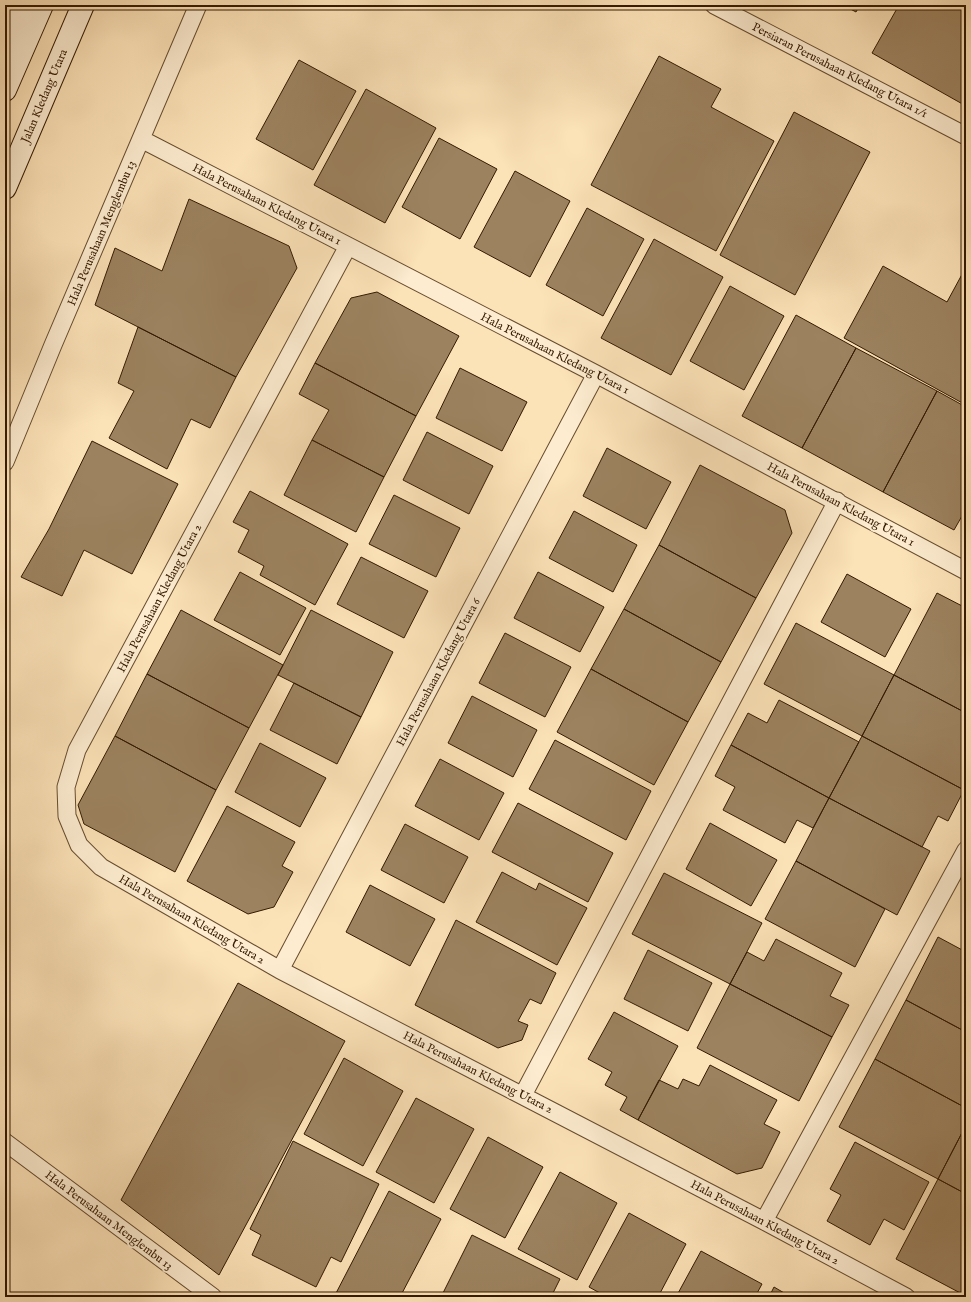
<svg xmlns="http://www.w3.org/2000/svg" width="971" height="1302" viewBox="0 0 971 1302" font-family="'IM FELL English',serif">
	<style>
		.building { fill: #9c825f; stroke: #341a00 }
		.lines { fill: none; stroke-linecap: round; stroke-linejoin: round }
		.minor-casing { stroke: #664c2e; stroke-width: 19 }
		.secondary-casing { stroke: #341a00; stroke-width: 24 }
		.minor { stroke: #fdecd0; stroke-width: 17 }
		.secondary { stroke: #fdecd0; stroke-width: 22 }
		.labels { text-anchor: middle; stroke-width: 4; stroke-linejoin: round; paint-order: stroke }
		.street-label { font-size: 12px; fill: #341a00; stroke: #fdecd0 }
	</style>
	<rect width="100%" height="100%" fill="#fce2b7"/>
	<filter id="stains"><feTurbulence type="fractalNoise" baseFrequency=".005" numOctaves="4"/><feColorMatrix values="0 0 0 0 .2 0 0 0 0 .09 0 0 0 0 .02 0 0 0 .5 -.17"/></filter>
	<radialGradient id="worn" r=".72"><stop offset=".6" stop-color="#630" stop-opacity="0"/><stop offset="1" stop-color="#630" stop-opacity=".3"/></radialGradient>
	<path class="building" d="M843,5H860L856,12Z
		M899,5H966V106L872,53Z
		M659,56L721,89L711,107L774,141L716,251L591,185Z
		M299,60L356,91L313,170L256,139Z
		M366,89L436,128L385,223L314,185Z
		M794,112L870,152L795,295L720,255Z
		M439,138L497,169L460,239L402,207Z
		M515,171L570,201L530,277L474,247Z
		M189,199L289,246L297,268L236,377L95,305L115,248L162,271Z
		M587,208L644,239L603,316L546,285Z
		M654,239L723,277L671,375L601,338Z
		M883,266L947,302L966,267V405L844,338Z
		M730,286L784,316L744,390L690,361Z
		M377,292L459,336L416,416L315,363L351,298Z
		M796,315L856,348L802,448L742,416Z
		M138,327L236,377L210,428L191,419L167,469L109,438L134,391L118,383Z
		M856,348L937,391L883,492L802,448Z
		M315,363L416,416L384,477L312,440L329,410L299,394Z
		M460,368L527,402L502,451L436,418Z
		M937,391L966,407V509L954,530L883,492Z
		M427,432L493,466L469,514L403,480Z
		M312,440L384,477L356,532L284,495Z
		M92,441L178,484L132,574L84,550L62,596L21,577L49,529Z
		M607,448L671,482L646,529L583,496Z
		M700,465L785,510L792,533L756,598L659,545Z
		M250,491L348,544L315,605L260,575L264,566L238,552L249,530L233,522Z
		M394,495L460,528L436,577L369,544Z
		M574,511L637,545L613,592L549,558Z
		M659,545L756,598L721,662L624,609Z
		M361,557L428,591L404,638L337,604Z
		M240,572L306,608L280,655L214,620Z
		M538,572L604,607L580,652L514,618Z
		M847,574L911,609L885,657L821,622Z
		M937,593L966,608V713L894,675Z
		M624,609L721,662L688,722L591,669Z
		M181,610L283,665L249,728L147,674Z
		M311,610L393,652L361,717L278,675Z
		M796,623L894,675L862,736L764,684Z
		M505,633L571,667L545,717L479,683Z
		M591,669L688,722L654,785L557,732Z
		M147,674L249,728L216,790L115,736Z
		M894,675L966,713V786L964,790L862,736Z
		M294,683L361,717L337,764L270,730Z
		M472,696L537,730L513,777L448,743Z
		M779,700L859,742L829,798L731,745L748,713L767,723Z
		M115,736L216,790L175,872L84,824L78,805Z
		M862,736L964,790L948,821L938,816L922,847L829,798Z
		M555,740L651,791L626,840L529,789Z
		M260,743L326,778L300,827L235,792Z
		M731,745L829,798L813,828L797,820L785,843L723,810L735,787L715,776Z
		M440,759L504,793L479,840L415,806Z
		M829,798L930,851L897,915L796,861Z
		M518,803L613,853L588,902L492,852Z
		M227,806L295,842L282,866L293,872L274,907L248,914L187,881Z
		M710,823L777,860L751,906L686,869Z
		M405,824L468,857L444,903L381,870Z
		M796,861L885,909L855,967L765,919Z
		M502,872L536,890L539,883L587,908L557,965L476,922Z
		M664,873L762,923L730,984L632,934Z
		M370,885L435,919L410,966L346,932Z
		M456,920L556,973L541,1004L530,999L518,1021L528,1025L522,1040L498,1048L415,1005Z
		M938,937L966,952V1032L906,1000Z
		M776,939L842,973L830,996L849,1005L832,1037L730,984L747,952L764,961Z
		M648,950L712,983L688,1031L624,999Z
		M238,983L345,1041L219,1275L121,1200Z
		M730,984L832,1037L799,1101L697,1048Z
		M906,1000L966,1032V1108L875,1059Z
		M614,1012L678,1046L638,1120L620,1110L627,1097L605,1085L612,1072L588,1059Z
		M344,1058L403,1091L363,1166L304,1134Z
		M875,1059L966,1108V1125L938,1179L839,1127Z
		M710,1065L777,1100L764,1124L780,1132L762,1168L737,1174L638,1120L659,1080L678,1089L683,1079L699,1086Z
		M416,1098L474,1129L434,1203L376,1172Z
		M966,1125V1194L938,1179Z
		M488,1137L543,1167L505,1238L450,1209Z
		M293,1141L379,1184L341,1262L331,1257L316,1287L252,1255L261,1235L250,1229Z
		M855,1142L929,1182L904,1230L884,1219L870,1245L827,1221L841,1195L830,1189Z
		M560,1172L617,1203L577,1280L518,1249Z
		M938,1179L966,1194V1296L896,1259Z
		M389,1191L441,1219L400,1297H334Z
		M629,1213L686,1244L658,1297H607L589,1287Z
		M472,1235L560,1279L551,1297H441Z
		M701,1251L762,1284L755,1297H676Z
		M774,1287L791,1297H769Z"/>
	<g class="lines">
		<defs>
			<path id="minor" d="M714,5L966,136
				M141,139L596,374L966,571
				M348,246L77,750L66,787L67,816L79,845L101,867L280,970L764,1221L906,1297
				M5,462L53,345L198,5
				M280,970L596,374
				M523,1095L837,501
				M5,1142L213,1297
				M764,1221L966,850"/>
			<path id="secondary" d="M5,44L24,5
				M5,90L42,5
				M5,188L83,5"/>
		</defs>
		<use href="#minor" class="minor-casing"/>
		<use href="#secondary" class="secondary-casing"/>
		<use href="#minor" class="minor"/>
		<use href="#secondary" class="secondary"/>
	</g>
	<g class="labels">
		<g class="street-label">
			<text transform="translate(840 70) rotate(27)" y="4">Persiaran Perusahaan Kledang Utara 1/1</text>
			<text transform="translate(44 96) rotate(-67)" y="4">Jalan Kledang Utara</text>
			<text transform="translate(267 204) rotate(27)" y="4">Hala Perusahaan Kledang Utara 1</text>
			<text transform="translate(101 233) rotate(-67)" y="4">Hala Perusahaan Menglembu 13</text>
			<text transform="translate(555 353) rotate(27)" y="4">Hala Perusahaan Kledang Utara 1</text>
			<text transform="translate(841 504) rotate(28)" y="4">Hala Perusahaan Kledang Utara 1</text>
			<text transform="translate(159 598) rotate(-62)" y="4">Hala Perusahaan Kledang Utara 2</text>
			<text transform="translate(438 672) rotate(-62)" y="4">Hala Perusahaan Kledang Utara 6</text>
			<text transform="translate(192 919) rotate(30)" y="4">Hala Perusahaan Kledang Utara 2</text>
			<text transform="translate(478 1072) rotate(27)" y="4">Hala Perusahaan Kledang Utara 2</text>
			<text transform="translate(109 1220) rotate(37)" y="4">Hala Perusahaan Menglembu 13</text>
			<text transform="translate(765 1222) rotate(28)" y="4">Hala Perusahaan Kledang Utara 2</text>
		</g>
	</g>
	<rect width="971" height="1302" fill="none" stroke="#fce2b7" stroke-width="20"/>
	<rect x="6" y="6" width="959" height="1290" fill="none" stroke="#341a00" stroke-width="2"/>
	<rect x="10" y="10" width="951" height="1282" fill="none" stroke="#341a00"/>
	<rect width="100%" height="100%" filter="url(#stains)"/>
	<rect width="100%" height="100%" fill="url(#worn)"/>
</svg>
